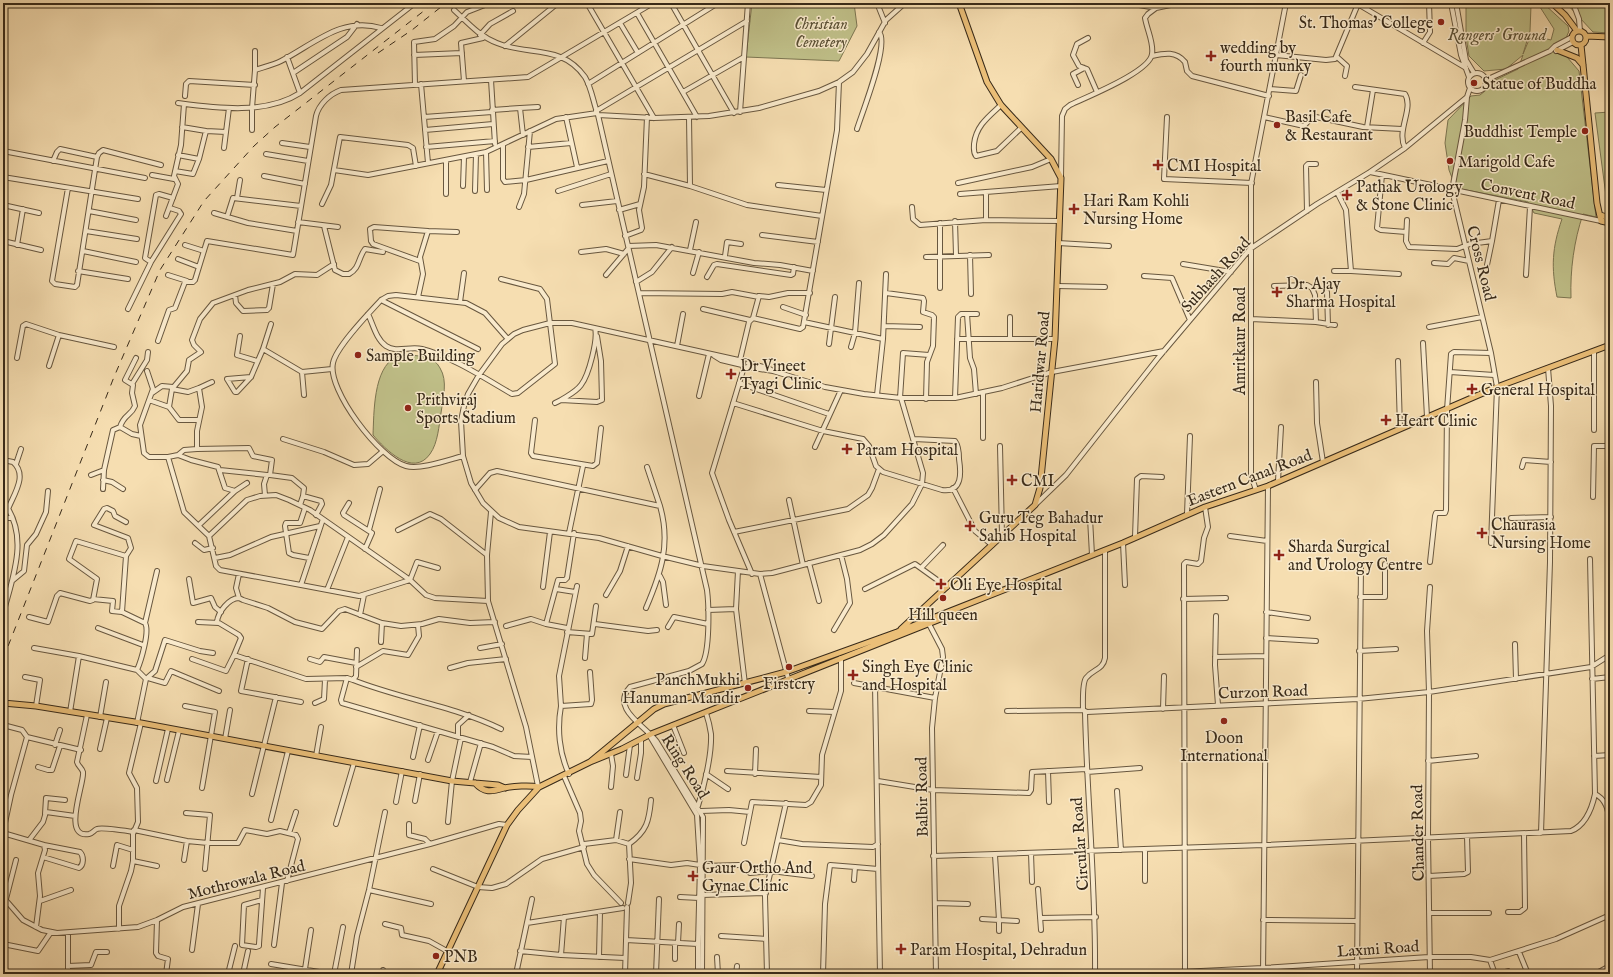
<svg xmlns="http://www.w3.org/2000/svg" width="1613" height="977" viewBox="0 0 1613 977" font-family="'IM FELL English',serif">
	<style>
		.green { fill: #c0c089; stroke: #7c7551 }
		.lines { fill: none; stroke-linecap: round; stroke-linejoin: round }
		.minor-casing { stroke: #68573f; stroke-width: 6 }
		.major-casing { stroke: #382a19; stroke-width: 7 }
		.minor { stroke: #f9eacc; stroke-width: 4 }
		.major { stroke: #ebbf78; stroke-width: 5 }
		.rail { stroke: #382a19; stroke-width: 1; stroke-dasharray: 7 7; stroke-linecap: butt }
		.poi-dot { fill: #8f2418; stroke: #f9eacc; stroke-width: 1.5 }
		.labels { text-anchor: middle; stroke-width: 3; stroke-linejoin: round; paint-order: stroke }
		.poi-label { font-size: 16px; fill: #382a19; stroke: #f9eacc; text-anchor: start }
		.park-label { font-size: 16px; font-style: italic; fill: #5a5035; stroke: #f9eacc }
		.street-label { font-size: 16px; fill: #382a19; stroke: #f9eacc }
	</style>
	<rect width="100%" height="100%" fill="#f6deb1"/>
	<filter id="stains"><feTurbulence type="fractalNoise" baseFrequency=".005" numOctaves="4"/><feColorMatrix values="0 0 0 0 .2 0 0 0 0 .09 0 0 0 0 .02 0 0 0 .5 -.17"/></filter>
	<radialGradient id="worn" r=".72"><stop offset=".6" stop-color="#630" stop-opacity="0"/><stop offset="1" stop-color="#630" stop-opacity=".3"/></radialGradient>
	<path class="green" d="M752,3H854L857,26L839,61L746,57Z
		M1466,3H1528L1531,6L1530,31L1523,54L1531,35L1551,40L1554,29L1540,7V3H1543L1568,26L1569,31L1561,50L1579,71L1596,217L1583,214C1574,241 1570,270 1571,298L1557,297C1551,267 1552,248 1562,219L1534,213L1528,202L1456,188L1449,170L1445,143L1448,120L1471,96L1480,95L1490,87L1493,81L1518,69L1523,55L1506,69L1484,71L1469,56L1466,37Z
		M1566,3H1610V33L1593,32Z
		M1610,112V212L1608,211L1595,113Z
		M408,355C420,356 434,356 440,368C448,381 443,398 441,413C439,425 438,443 430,454C413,478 385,449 373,435C374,414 373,368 396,357C399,356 404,356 408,355Z"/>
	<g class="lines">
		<defs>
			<path id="minor" d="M587,3L654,118
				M671,3L734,113
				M877,3L885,23
				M1071,3H1084
				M1128,3L1156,8L1180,3
				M1356,3L1466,68
				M1451,3L1461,55L1469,77
				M1456,3L1466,60L1474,73
				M1573,3L1579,19L1580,31
				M1367,9L1370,3
				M454,10C468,23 479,36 497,43C528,56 562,44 585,77C592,89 593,102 598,115L707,590C709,606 710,652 702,664L689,671L630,687C610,709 646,726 657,742L703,817L702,974
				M637,13L697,117
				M620,23L638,53
				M480,35L490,24L513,11
				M1088,38L1077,44L1073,55L1079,66L1087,69L1097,92
				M1423,43L1430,32L1429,3
				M505,46L558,3
				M255,51V70
				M1556,51L1573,42
				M414,55L462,53
				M1276,55L1326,60L1335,59L1358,4
				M1152,56C1165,53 1176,51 1185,62L1187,71L1192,76L1269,96
				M1337,57L1347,66L1345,76
				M1468 82a9 9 0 1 1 18 0a9 9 0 1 1-18 0Z
				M293,73L347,37L357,24
				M491,80L495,144
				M1486,80L1550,51L1555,46L1572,37
				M464,81L461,43L483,38
				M421,84L428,163
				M588,84L718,3
				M415,85L414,42L435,39L454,26L467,12L490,3
				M1078,85L1073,74L1084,68
				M1355,87L1405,94C1414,109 1396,130 1405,148
				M1270,89L1296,91L1301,75
				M683,92L744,57
				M300,93L415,3
				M185,96L186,84L189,81L255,85
				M1467,97L1465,120L1452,190L1491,353L1497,387L1491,543
				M178,103C216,108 266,115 300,93L287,57
				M1001,105C988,117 976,126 974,144C974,149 973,152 976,156L997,151L1021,128
				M520,108L538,107
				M492,110L520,108L523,135
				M596,111L747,21
				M740,112L748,3
				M598,115L654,118L709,116L759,108L819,91L839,82L853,72L867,54L886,20L905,3
				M424,117L492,112
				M566,117L577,167
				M689,117L690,186
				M1167,117L1164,179L1252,183
				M1264,117L1304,126L1311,118L1316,117L1363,127L1402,129
				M182,127L206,131
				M1367,127L1373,90
				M857,129C862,113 890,43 879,32
				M252,130V108L255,70C264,67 273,65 281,61C314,44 342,16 381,28
				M425,130L493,124
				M282,143L310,147
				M503,145V179L505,182L526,180L608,161
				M426,147L495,141
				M528,147L571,143
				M224,148L229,108
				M3,151L145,178
				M486,152L487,190
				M266,154L308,161
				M178,155L199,159L206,131L226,132
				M446,160V194
				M53,161L57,152L60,149L97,157L99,153L103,150L161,165
				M334,170L368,175L486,152L556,119L597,113
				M175,171L193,174L199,159
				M1370,172L1601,221
				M644,174L690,186L747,205L822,216
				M152,175L174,179
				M1382,175L1377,228L1381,230L1406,232
				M264,176L305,184
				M3,177L138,199
				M1061,177L1062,116L1065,109L1070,105C1086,97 1150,72 1152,54C1154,43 1147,30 1145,18L1148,14L1156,8
				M958,183L1032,167L1051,159
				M778,185L826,190
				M463,186L464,157
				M68,188L52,281L55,284L75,287L77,285L97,157
				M475,191L476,154
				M558,191L611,174
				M986,192V220
				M1337,192L1346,210L1351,271L1399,274
				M960,194L1061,186
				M237,198L240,180
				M322,204L331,185L340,137L408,145L413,148L416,166
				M3,205L39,213
				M582,205L617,201
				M519,207L524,194L530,131
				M912,207L913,219L920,225L986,220L1059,221
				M619,210L640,204
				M89,211L136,220
				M1307,211L1306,166L1308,164H1316
				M214,213L248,223L297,231
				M166,216L178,184L174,176L181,145L184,104
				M227,217L233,198L301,206
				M1407,220L1406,241L1409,247L1457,249L1470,244L1492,241L1499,200
				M955,221L956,255
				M298,222L338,227
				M324,226L335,270L343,274H349C360,268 358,258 365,249L383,252
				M86,231L137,239
				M762,235L818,242
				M625,236L641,230L642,228L639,210L644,187L647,117
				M3,241L41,250
				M1058,243L1109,246
				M17,245L23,209
				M185,245L204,251
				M628,246L656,245L754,263L780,265L813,271
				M690,250L696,222
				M83,251L136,262
				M581,252L606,249L624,254
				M970,255L971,294
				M725,256L727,242L741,244
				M926,257L989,255
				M178,259L199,267
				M420,261L373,244L371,241L370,229L374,227L428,231
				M151,262L181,214L179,211L170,208
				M1434,263L1448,264L1454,258L1469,261
				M1183,264L1231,272
				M1487,265L1492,241
				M78,271L128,279
				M1334,271H1351
				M693,273L699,252
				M168,275L187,281
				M606,275L628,249
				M1526,275L1530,207
				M1144,276L1172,278L1190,320
				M707,277L714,265L717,264L791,275L793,274L794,267
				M636,282L652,272L672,247
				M1057,286L1105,287
				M1274,286L1307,285L1312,288L1315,295L1316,322
				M940,288V223
				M1327,292L1328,325
				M639,293L722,294L732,292L759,297
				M886,293L923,298L924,301L923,312L932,315L934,317L933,346L927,362L926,399
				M235,295L236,303L243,311L267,310L269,308L273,284
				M418,297L423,274L420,257L428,231L457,232
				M381,300L478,349
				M460,302L464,273
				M783,307L806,315
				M128,309L151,262L145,258L156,195L159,194L173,198
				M703,309L750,320
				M368,314C373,324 376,339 386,346C396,353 410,346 422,349C451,356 486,379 512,394L518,393L555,364L547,299L540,289L501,279
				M967,314L970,358L974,369L976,394
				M753,318L759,296L769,297L788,293H810
				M1251,319L1316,322L1335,325
				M804,322L883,339
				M884,326L920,327
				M1429,327L1482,317
				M240,336L237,355L257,361
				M1010,338V317
				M957,339H1055
				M158,341L169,310L175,308L185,282H193L195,280L207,241L293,255L316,116C319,104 330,94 341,90L528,77L653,3
				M1423,343L1427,417
				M829,344L835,297
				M677,346L683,314
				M851,347L855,333L859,283
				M263,349L271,324
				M1594,351V430
				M713,355L721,360L742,365
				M17,358L23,326L26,324L59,335L114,347
				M136,358L125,380L133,385L132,393L135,406C131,416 124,414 120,427L132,434L141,436
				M740,360L749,322L753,318L800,329L803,327L837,130L839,82
				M743,361L572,323H550L523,330L514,334L502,344L479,375L468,394L464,406L461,421L463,456L471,483L483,503L499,518L519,527L599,538L662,556L703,566L760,574L772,573L860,550L872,544L884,535L912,504L922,484L923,473L901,398
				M1398,361L1400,428
				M748,363L768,368L773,371
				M49,366L59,335
				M744,367L712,473L729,520L752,574
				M747,367L773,371L825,387L864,394L901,398H955L1002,388L1052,372L1164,351
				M147,371L153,389L140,425L144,453L149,457H168L184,512L209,536L247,500L260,496L276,495L289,500L310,510L410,580L426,595L435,598L488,601
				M302,372L304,395
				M1450,372L1494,375
				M251,377L227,379L235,392H237L251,377L263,349L302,372L332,369
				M1316,382L1317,423L1323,462
				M739,383L829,414
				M132,384L147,360L148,352
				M199,388L212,382
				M152,393L162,386L173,387
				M877,395L883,339L886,274
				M699,396L709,354
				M900,398L903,353L929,355
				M955,398L958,317L961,314H977
				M149,400L169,407L172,389L187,371L189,360L201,352L194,345L192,340L200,319L213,303L248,290L280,282L295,274L317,275L334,264
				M561,400C567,396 576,392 581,385C589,375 598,339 595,328
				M555,403L561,400L597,402L602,400L601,361L597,336
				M733,403L823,431L863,439L869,446L876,466L883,472L942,490C963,493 961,472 959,459C959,453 959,446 955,441L914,439
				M169,407L179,420H199
				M535,420L531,453L533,456L593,466L597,463L601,428
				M983,438V392
				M283,439L324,452L354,465L368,464L382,452
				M1000,446L1002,535
				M815,447L841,390
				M197,449L249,448L253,456L272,460L270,475H267L264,484L265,495
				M178,455L191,460L218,467L225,488L235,491
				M463,456C448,460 420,470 406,466C380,459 327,390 333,363C336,347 369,313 381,300L388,296L396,295L466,303L485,313L507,338
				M168,457L178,455L184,450L197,449V431L202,407L199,388L188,392L172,389
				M3,460L13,462C28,475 14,494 8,509
				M16,464L21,449
				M647,467L660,506
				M1522,467L1524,460L1551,462
				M220,470L267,475
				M91,475L104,470L113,430L120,427
				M270,475L292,478L304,488L303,496
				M103,480L112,482L123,489
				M1278,481L1281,427
				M953,488L975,531L992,545
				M103,489L104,470
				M475,490L490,473L497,471L660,506C671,544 661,573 646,608
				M1256,490L1251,475V184L1286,3
				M1593,497L1594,446H1610
				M789,500L803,565
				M3,501C30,536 13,576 3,614
				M349,503L343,513L344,515L372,533L365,549
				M300,505L303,496L321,501L322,504L316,515
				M1035,505L1066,475L1158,358L1250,249L1317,204L1370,172L1405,148L1467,97L1470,88
				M305,508L300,523H286L285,526L289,553L293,555L309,558
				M491,512L487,555L488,601L526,727L538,786
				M1187,514L1190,436
				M3,518H12
				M1090,518L1092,555
				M1511,518L1551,517
				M126,522L115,516L113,511L107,508L104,509L94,525L128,538L131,548L126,556
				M199,525L235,491L247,483
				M369,530L380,489
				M398,530L430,514L441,519L487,555
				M734,532L848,509L868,495L872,488L879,469
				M569,533L583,466
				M209,536L216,566L220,570L301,585L323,519
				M1230,536L1267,541
				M1135,537L1137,479L1141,476L1162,477
				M195,543L204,550L213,548
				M1123,543L1125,585
				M1105,550V658C1103,670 1093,669 1086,678C1082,683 1083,703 1083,710L1087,712L1358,699L1429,692L1591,667L1610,655
				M215,558L230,555L271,537L320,526
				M1430,562L1435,516L1436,513H1445L1446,510L1447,410L1451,354L1454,352L1491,353
				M809,563L819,601
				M921,568L943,545
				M239,574L236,588L239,598L243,600L268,608L295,622L322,629L339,611L345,609L382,623
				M760,574L788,678
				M660,576L663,582L666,605
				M189,579L193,603L211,598L215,607L221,612
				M12,581L24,571L27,545L36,534L46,512L48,491
				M301,585L359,596L410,580L417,562L438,568
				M543,587L550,532
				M556,589L575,592
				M865,589L915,564L947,587
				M327,590L348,537
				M606,595L620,571L628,546
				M1360,597H1385V564
				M93,599L113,601L112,611L122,612
				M1183,599L1226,598
				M736,609L738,571
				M708,610L736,609L745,684
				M1266,612L1308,618
				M360,615L364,595
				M1216,616L1215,665L1218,705
				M29,617L48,622L57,596L60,593L90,601L93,600L97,579L69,559L76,541L126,556L122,612L145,623
				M198,622L219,623L239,635L241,638L234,655
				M217,622C218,612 229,598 239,598
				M546,624L558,580H565L567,578L574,533
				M595,624L648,631L657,630
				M929,624L942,649L943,657L935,698L932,728L936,974
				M506,626L531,619L546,624L567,628
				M668,627L674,617L708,624
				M98,628L143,645
				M834,630L850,603L847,579L841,555
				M567,632L592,634L596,606
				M1266,638L1316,641
				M381,642L382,623L401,626L422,624L439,619L470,623L495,622
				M1515,644L1516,679
				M34,648L79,656
				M480,648L502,644
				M357,650L356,676L353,680L347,678L341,700L342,703L493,747L514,756L532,757
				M1359,651L1396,649
				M1215,657L1266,656
				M585,658L587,634
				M192,659L226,671L234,655L306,679L347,678
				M248,659L241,691L301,702
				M310,659L320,662L324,657L356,663
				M356,667L383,651L408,655L419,636L418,625
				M450,668L468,663L506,659
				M137,670C141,661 150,631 145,623L157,571
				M25,677L40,680L36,706
				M148,678L165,683L171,671L219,691
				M146,679L155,671L165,640L200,651L213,653
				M1592,679L1610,677
				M353,680C401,699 454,706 501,729
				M854,683L935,698
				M875,685L880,974
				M315,703L324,699L325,680
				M185,706L215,712L202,788
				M561,706L559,676L577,586
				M1163,709L1164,676
				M809,711L834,712
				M1007,711L1083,710
				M70,712L79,656L137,670L146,679L137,723
				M1085,712C1087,799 1096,886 1095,974
				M87,715L77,762C78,766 82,768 83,772C85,782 61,839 89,834C93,833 94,830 97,829C101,827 128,831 133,832
				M100,717L106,682
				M3,725L22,730L27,737L11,795L3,832
				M673,725L684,753
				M648,733L697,815L700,865L698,944V974
				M27,737L81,750
				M458,737V725L469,715
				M225,739L230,710
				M55,745L60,730
				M100,749L107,718
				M316,756L321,727
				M1594,756L1610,755
				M413,757L420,725
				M428,760L438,731
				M1428,761L1476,756
				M38,767L48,770H52L60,746
				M727,771L821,777
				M1048,771L1049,802
				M1087,772L1140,768
				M569,774C559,753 557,728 561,706L591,704L592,700L590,672
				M706,774L728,789
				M755,774L756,749
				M626,775L630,745
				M564,776L580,813L581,821L579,831L587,864L594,875L621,903
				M637,778L641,753V740
				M167,780L179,731
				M156,781L168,729
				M878,781L933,790L1029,793L1031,790L1032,772L1086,769
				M470,782L481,743
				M611,787L613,766L611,754
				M1117,791L1121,850
				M252,794L276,697
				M1595,794C1606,799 1608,810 1610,821
				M415,801L420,774
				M396,802L402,771
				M698,806C704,787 712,754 711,734C710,727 708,719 706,713
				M701,811L729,810L750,812
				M186,813L210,815L205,869
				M45,814L46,798L65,800
				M271,820L288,751
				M448,822L452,781L461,738
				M336,824L354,763
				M409,824V835L425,839L430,844
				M134,830L187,841L208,843H238L245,830L267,834L280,831L296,835L298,839L287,881
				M3,833L44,845L45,850L38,873L40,896L36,927
				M289,833L296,812
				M1541,833L1550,562L1551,406L1548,368
				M30,839L43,822L46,812L75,816
				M616,840L620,812
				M778,840L802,844L873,847L878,844
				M744,843L752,802L806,805L811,802L821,785L822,755L841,691V658
				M584,844L616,840L629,844C647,831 649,821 651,800
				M1031,853L1032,882
				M995,855L999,920L1017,921
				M933,856L1264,845L1571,831C1586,825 1592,808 1595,794L1590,559
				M43,857L79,868C84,865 84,856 80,852L44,845
				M629,859L671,865L687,863L700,865
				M184,860L187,841
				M133,861L157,866
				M113,866L117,845L133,850
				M703,866L739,865
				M433,869L478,887L492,888L506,884L542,859L584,847
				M750,873L771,871L812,876
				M1429,876L1464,874L1468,872L1467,836
				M854,880L855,867L878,869
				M1145,881V849
				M1038,889L1041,930
				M369,890L431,904
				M702,895L766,893
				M3,897L23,920L42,930L57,933L138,927L157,920L183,907L430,844L499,824L507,825
				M680,897L699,898
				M6,899L16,860
				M262,900L244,905L242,945L256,947L259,946V944L263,888
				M40,901L71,890
				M628,903L631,883L629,844
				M935,903L968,904
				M1508,912H1520L1525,908L1524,834
				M1430,913H1489
				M1040,918L1096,917
				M982,919L999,920V931
				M157,920L156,953L158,956L168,959L166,974
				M1263,920L1357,921
				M527,923L623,908
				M385,924L401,928L402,935L429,941L447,951
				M119,929V906L131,871L133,861V834L138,822L137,788L129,773L141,723
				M68,933V974
				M721,936L766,939
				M626,940L698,944
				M678,943L679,924
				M3,944L38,951L51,932
				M274,945L282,883
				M192,950L198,904
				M520,951L561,955L625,958
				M1519,952L1528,974
				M561,955L564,917
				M599,957L600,912
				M717,957L718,974
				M675,959V943
				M1490,960L1495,974
				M271,964L331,974
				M68,966L91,965L96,952H107
				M305,969L311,930
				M438,971L464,974
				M228,974L235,946
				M243,974L248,951
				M334,974L343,927
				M351,974L357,936L369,890L385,812
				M382,974L383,970
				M516,974L532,899
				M625,974L627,907
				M656,974L659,899
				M736,974L737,966
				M767,974L765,896L786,803
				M823,974L825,904L830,865L855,867
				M1139,974L1263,968L1429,957H1471L1490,960L1556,939L1610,915
				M1185,974L1184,564L1186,562L1198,564L1201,561L1204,538L1208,527L1205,507
				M1263,974L1268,486
				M1357,974L1361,565
				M1430,974L1428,838L1429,692L1427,631L1430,587
				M1498,974L1508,971
				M1595,974L1610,966"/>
			<path id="major" d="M1552,3L1565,15L1577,31
				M1572 38a7 7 0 1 1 14 0a7 7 0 1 1-14 0Z
				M1586,36L1610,37
				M1581,45L1597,203L1601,221L1610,223
				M1557,50L1577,58L1583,65
				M1600,215L1610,218
				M901,629L1035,505L1040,488L1055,339L1061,178L1051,159L1001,105L987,82L959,3
				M3,703L36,706L141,723L452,781L498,785L505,788
				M590,762L654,709L664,704L786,672L897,632L1123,543L1205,507L1268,486L1497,387L1610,345
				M475,783C484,793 491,792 504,788C513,786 530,785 539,787
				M437,974L507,825L518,810L539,787L590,762L622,749L651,734L948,616L955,611"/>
		</defs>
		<use href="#minor" class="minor-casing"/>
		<use href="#major" class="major-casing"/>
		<use href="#minor" class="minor"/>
		<use href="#major" class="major"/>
		<path class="rail" d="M417,6L421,3
			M378,53L412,30L446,3
			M3,659L114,377L160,270L204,201L254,146L275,127L434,3"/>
	</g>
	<g class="poi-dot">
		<circle cx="1441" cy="22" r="4"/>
		<path d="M1209 50h4v4h4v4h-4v4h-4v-4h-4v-4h4z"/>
		<circle cx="1474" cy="83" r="4"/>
		<circle cx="1277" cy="125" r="4"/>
		<circle cx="1585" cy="131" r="4"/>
		<circle cx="1450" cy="161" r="4"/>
		<path d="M1156 159h4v4h4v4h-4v4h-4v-4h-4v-4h4z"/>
		<path d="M1345 189h4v4h4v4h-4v4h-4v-4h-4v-4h4z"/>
		<path d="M1072 203h4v4h4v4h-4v4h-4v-4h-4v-4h4z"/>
		<path d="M1275 286h4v4h4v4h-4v4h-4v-4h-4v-4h4z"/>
		<circle cx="358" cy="355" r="4"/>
		<path d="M729 368h4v4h4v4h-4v4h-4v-4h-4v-4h4z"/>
		<path d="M1470 383h4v4h4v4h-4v4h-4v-4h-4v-4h4z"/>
		<circle cx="408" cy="408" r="4"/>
		<path d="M1384 414h4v4h4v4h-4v4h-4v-4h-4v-4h4z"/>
		<path d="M845 443h4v4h4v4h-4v4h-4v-4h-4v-4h4z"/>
		<path d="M1010 474h4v4h4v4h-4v4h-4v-4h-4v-4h4z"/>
		<path d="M968 520h4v4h4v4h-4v4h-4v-4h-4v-4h4z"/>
		<path d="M1480 527h4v4h4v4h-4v4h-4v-4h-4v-4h4z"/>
		<path d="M1277 549h4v4h4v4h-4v4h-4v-4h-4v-4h4z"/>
		<path d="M939 578h4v4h4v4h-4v4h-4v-4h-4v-4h4z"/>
		<circle cx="943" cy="598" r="4"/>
		<circle cx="789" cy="667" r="4"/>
		<path d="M851 669h4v4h4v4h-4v4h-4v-4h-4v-4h4z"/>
		<circle cx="748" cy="688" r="4"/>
		<circle cx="1224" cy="721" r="4"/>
		<path d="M691 870h4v4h4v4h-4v4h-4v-4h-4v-4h4z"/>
		<path d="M899 943h4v4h4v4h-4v4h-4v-4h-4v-4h4z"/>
		<circle cx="436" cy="956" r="4"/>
	</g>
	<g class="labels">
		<g class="poi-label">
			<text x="1433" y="28" text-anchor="end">St. Thomas' College</text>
			<text x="1220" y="53">wedding by<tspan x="1220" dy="18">fourth munky</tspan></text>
			<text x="1482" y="89">Statue of Buddha</text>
			<text x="1285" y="122">Basil Cafe<tspan x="1285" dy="18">&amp; Restaurant</tspan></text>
			<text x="1577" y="137" text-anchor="end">Buddhist Temple</text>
			<text x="1458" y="167">Marigold Cafe</text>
			<text x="1167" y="171">CMI Hospital</text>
			<text x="1356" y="192">Pathak Urology<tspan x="1356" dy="18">&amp; Stone Clinic</tspan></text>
			<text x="1083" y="206">Hari Ram Kohli<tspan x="1083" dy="18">Nursing Home</tspan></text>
			<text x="1286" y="289">Dr. Ajay<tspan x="1286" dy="18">Sharma Hospital</tspan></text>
			<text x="366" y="361">Sample Building</text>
			<text x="740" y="371">Dr Vineet<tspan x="740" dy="18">Tyagi Clinic</tspan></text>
			<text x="1481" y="395">General Hospital</text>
			<text x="416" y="405">Prithviraj<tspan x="416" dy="18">Sports Stadium</tspan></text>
			<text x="1395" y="426">Heart Clinic</text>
			<text x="856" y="455">Param Hospital</text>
			<text x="1021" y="486">CMI</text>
			<text x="979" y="523">Guru Teg Bahadur<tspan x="979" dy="18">Sahib Hospital</tspan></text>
			<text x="1491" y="530">Chaurasia<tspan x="1491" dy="18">Nursing Home</tspan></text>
			<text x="1288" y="552">Sharda Surgical<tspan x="1288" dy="18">and Urology Centre</tspan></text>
			<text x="950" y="590">Oli Eye Hospital</text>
			<text x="943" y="620" text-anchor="middle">Hill queen</text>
			<text x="862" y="672">Singh Eye Clinic<tspan x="862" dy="18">and Hospital</tspan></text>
			<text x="740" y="685" text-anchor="end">PanchMukhi<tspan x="740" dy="18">Hanuman Mandir</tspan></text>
			<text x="789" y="689" text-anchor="middle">Firstcry</text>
			<text x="1224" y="743" text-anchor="middle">Doon<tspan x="1224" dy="18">International</tspan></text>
			<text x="702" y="873">Gaur Ortho And<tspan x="702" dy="18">Gynae Clinic</tspan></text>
			<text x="910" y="955">Param Hospital, Dehradun</text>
			<text x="444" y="962">PNB</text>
		</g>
		<g class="park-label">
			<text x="821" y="29">Christian<tspan x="821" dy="18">Cemetery</tspan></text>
			<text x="1497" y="40">Rangers' Ground</text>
		</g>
		<g class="street-label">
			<text transform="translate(1528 193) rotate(12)" y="6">Convent Road</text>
			<text transform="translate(1482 263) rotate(76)" y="6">Cross Road</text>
			<text transform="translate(1215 274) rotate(-48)" y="6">Subhash Road</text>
			<text transform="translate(1239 341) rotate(-90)" y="6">Amritkaur Road</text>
			<text transform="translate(1039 362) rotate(-85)" y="6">Haridwar Road</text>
			<text transform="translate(1249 477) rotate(-21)" y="6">Eastern Canal Road</text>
			<text transform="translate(1263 691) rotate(-2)" y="6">Curzon Road</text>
			<text transform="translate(686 766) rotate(57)" y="6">Ring Road</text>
			<text transform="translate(921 797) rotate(-91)" y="6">Balbir Road</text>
			<text transform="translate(1417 833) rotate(-91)" y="6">Chander Road</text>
			<text transform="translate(1079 844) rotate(-94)" y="6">Circular Road</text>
			<text transform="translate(246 879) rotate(-14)" y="6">Mothrowala Road</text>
			<text transform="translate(1378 948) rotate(-4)" y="6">Laxmi Road</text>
		</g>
	</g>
	<rect width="1613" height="977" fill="none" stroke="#f6deb1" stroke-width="16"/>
	<rect x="4" y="4" width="1605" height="969" fill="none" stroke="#382a19" stroke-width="2"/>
	<rect x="8" y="8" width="1597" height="961" fill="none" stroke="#382a19"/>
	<rect width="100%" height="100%" filter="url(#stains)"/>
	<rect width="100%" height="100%" fill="url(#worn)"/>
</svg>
